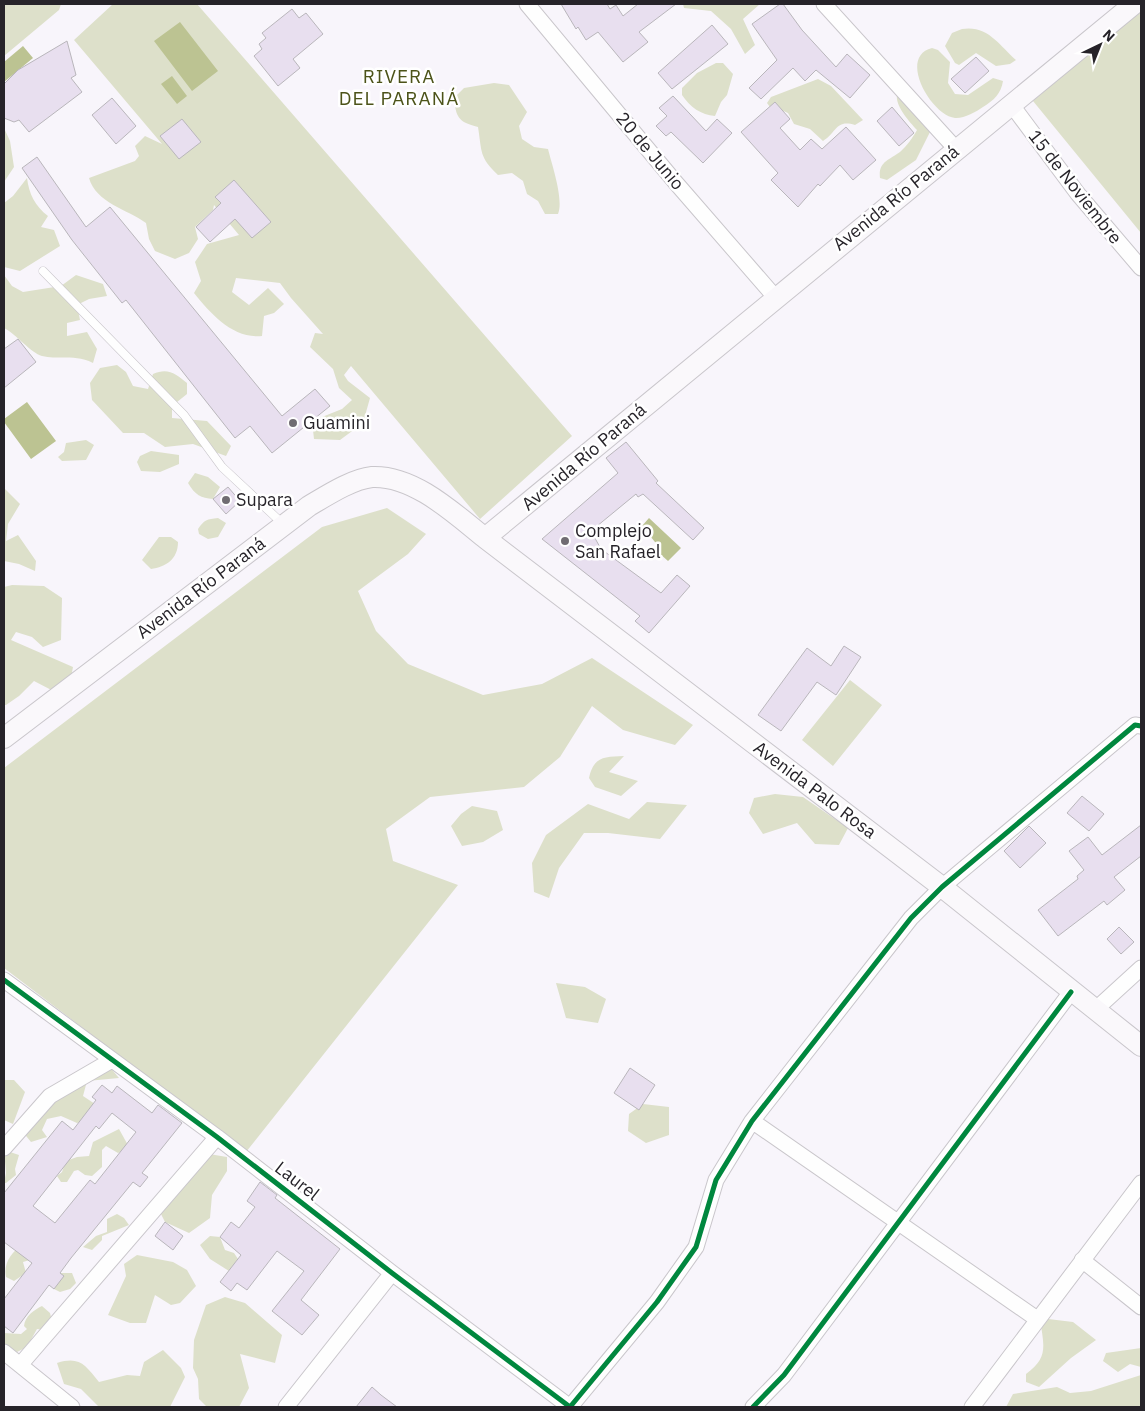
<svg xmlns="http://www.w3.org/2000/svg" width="1145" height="1411" viewBox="0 0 1145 1411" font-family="'IBM Plex Sans',sans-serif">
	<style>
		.green { fill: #dde0ca }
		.water { fill: #bcc392 }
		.building { fill: #e8dfef; stroke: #b9b6bb; fill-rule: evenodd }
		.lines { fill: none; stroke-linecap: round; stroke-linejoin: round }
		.lane-casing { stroke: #c9c6cb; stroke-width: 9 }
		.street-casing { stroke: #c9c6cb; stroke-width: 17 }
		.secondary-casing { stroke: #c9c6cb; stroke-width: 22 }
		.lane { stroke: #fefefe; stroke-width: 8 }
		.street { stroke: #fefefe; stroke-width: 15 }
		.secondary { stroke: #faf8fb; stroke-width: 20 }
		.cycleway-casing { stroke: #fff; stroke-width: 8 }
		.cycleway { stroke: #00873e; stroke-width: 5 }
		.poi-dot { fill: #706c72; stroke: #fff; stroke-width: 2 }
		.labels { text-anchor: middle; stroke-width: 5; stroke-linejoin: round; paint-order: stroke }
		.street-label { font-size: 18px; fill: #262329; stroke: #fff }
		.poi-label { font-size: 18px; fill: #262329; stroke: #fff; text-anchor: start }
		.neighbourhood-label { font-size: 19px; letter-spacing: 1px; fill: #4c5319; stroke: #fff }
	</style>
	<rect width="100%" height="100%" fill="#f8f5fb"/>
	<path class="green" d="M4,4H61L59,10L4,56Z
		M113,4H197L572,436L480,519L351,366L344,375L348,381L370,398L363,423L340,440L314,439L312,421L342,409L352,400L339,388L333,369L310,347L315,333L323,334L291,298L280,283L236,278L232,292L249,305L268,288L284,304L274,313L264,316L262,336C233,339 211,314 194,293L201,281L195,262L207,244L239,235L214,205L213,210L195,227L198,239L189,253L175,259L155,251L149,239L146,223C127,209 96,203 89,178L135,161L139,156L135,146L145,136L162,144L74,40Z
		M683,4H760L743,19L755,45L745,54L731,29L711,11L684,8Z
		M1141,4V233L1033,101Z
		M962,29C988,25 999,45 1016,60L1010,64L996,66L976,53L959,65L955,63L945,46L952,33Z
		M932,48L938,50L950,62L948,83L955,94L968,95L993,78L1003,81C1001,94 994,100 983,107C976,112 963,119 955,118C932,116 897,57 932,48Z
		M716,63H723L733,74L727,95L721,102L715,116C701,115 690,107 682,95V88L697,73Z
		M818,79L831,86L863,120L855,125C836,119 837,132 823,141L810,129L794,124L788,113L781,110L773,111L767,103L771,97Z
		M494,83L509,85L527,112L519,126L522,139L534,147L548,149C552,165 564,200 558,214H545L538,201L527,194L523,181L512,173L498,175C479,157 482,152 478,127C458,122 456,117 454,98L464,88Z
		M897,94L932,128L916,160L887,180L880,178C878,162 889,160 900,152C907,146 913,137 917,130C909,121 895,106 897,94Z
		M4,128L10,141L14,167L4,182Z
		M27,178C29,194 35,206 48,216L41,227L54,230L60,246L20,271L4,267V203L13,196Z
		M4,275L12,286L23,292L61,286L76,275L103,284L107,296L89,299L77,305L80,320L67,323V336L87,332L97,349L93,363C74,354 61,360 42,356C31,353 16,334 4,328Z
		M117,365L126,372L133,386L148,389L153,374C168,367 176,374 187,383V394L172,406V418L207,421L231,446L226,456L193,444L165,447L144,433H123L92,400L90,383L100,368Z
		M86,440L94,445L86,460L62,461L58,457L64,452L66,443Z
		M151,451L179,455V464L160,472L141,471L137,462L140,456Z
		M195,473L208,477L220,487L213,499C201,498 195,495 188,483Z
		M4,488L20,504L8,524L6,541L18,535L36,561L35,571L19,564L4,561Z
		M387,508L426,534L408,554L358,591L376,631L408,664L483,695L542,684L592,658L693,725L675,745L623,730L592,706L560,757L524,787L430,797L386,829L393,861L458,885L246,1152L4,968V768L322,527Z
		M218,518L226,523L218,537L208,539L199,534L198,529C204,520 207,519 218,518Z
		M159,537H171L178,542C178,559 166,567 151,569L142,560Z
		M12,585L44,586L62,598L61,640L43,647L32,637L16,632L11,640L73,667L69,688L61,695L34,681L19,696L6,705H4V587Z
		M850,680L882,705L833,766L802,740Z
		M624,756L609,772L638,781L621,796L595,787L589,778C594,756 604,757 624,756Z
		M775,794L803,797L848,828L839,845L815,844L797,823L763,834L749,813L754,798Z
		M647,802L687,805L660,839L608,833H584L559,868L549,898L534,892L532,863L546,835L588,804L629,819Z
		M472,806L497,811L503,830L483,842L462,846L451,826L461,814Z
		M556,983L585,987L606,999L598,1023L566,1018Z
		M109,1066L119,1078L87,1081L83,1096L95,1104L90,1119L77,1123L61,1116L47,1119L42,1130L47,1137L31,1142L18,1126Z
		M4,1080H14L25,1092L13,1124L4,1120Z
		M643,1104L669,1107V1135L646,1143L628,1131L629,1114Z
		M119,1129L129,1147L118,1153L106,1146L102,1150V1167L92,1176L85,1175L78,1170L74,1171L67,1182H61L57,1176L62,1172L66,1161L77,1157L89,1156L93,1142Z
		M4,1150L19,1155L15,1169L16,1175L6,1183H4L6,1173Z
		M209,1154L227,1157V1171L212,1195L210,1218L189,1233L165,1222L160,1212Z
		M117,1214L124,1218L129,1225L102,1236V1240L92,1250L83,1247L96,1236L107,1232V1219Z
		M210,1236L220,1237L225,1250L234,1253L238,1259L229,1271L210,1259L200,1245Z
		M22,1245L33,1259L23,1262L26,1273L14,1281L6,1277C3,1263 12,1252 22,1245Z
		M137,1255L173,1262L187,1270L196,1286L180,1303L171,1305L155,1295L146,1323H130L108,1315L126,1276L124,1264Z
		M61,1273H72L76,1283L70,1289L60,1292L54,1289Z
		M225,1297L245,1303L282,1335L275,1363L240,1354L249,1388L239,1407H207L199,1399L198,1379L193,1368L194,1340L206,1305Z
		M42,1306L50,1313L52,1321L46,1330L37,1329L27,1347L17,1352L5,1348L4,1333L21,1334L27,1329L24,1326C25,1316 34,1310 42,1306Z
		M1040,1318L1073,1322L1096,1340L1071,1358L1039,1387L1026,1382V1374C1050,1357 1043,1344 1040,1318Z
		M1141,1348V1367L1130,1364L1118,1372L1103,1361L1106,1353Z
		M163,1350L181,1368L185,1377L170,1407H99L81,1389L64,1384L57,1363C80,1356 85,1365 99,1382L127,1375L140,1376L144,1362Z
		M1141,1375V1407H1006L1013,1394L1057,1387L1070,1393L1091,1391Z"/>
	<path class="water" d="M180,22L218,71L192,91L154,41Z
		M23,46L33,58L4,82V62Z
		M172,76L187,96L177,104L161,84Z
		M27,402L56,441L31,459L4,422V419Z
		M649,518L681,548L668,561L659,553V547L642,526Z"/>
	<path class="building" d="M561,4H607L610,9L616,5L623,16L638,4H676L639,32L648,42L623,62L598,32L586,40L578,27L576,29Z
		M780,4H783L802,30L836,67L847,54L870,75L850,98L816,70L805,81L793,68L761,99L749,88L777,60L752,24Z
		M292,9L299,18L306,13L323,34L293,59L300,68L278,86L254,56L262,49L259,44L266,38L262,33Z
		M712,25L728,44L672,89L658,73Z
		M67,41L76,75L71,78L82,92L29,132L19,120L14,122L4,118V84L18,70Z
		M976,57L989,71L965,93L951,79Z
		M673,96L706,131L717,119L732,133L703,163L671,132L666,136L656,126L667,116L659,108Z
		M112,98L136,126L116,144L92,115Z
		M775,102L790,119L780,128L800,150L811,139L822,149L846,127L876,160L853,180L840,165L820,186L818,184L798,207L771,180L778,173L741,132Z
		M892,107L914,133L899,146L877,121Z
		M182,119L201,142L179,159L160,136Z
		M37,157L86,227L110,207L282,416L315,389L330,406L272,453L250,426L235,438L126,300L122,303L72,240L22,168Z
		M234,180L271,222L252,238L235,219L210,242L196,227L221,203L215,197Z
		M18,339L36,362L4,388V349Z
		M626,442L658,481L656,483L704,528L693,540L643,494L638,497L636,494L591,531L601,549L661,593L677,575L690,586L649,633L635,621L640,616L542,539L618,473L606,458Z
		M228,487L240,501L226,514L213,499Z
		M844,646L861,657L836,695L817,682L781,731L758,715L807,648L831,666Z
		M1082,796L1104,814L1089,831L1067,813Z
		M1141,825V856L1114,877L1125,890L1107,905L1104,901L1058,936L1038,910L1078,879L1077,876L1084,870L1069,851L1088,837L1102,855Z
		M1029,826L1046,843L1020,868L1004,851Z
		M1119,927L1134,942L1121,954L1107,939Z
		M630,1068L655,1085L639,1110L614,1093Z
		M102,1085L112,1093L117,1086L152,1113L158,1105L182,1123L142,1173L148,1177L140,1187L133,1182L71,1258L60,1273L64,1276L54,1289L49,1285L13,1333L4,1326V1299L32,1263L4,1242V1193L62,1121L73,1130L96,1100L92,1097ZM112,1113L136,1132L95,1184L90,1180L55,1223L33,1206L96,1126L99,1129Z
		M260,1182L277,1195L275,1198L340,1249L301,1300L319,1315L302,1335L272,1311L304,1271L277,1251L247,1290L237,1283L231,1291L220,1282L241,1255L220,1237L231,1222L239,1228L255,1207L247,1201Z
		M165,1222L183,1236L173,1250L155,1236Z
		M372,1387L381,1395L397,1407H356Z"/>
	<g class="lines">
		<defs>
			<path id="lane" d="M43,271L184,415L222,467L283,524"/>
			<path id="street" d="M527,4L676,183L775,297
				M824,4L956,149
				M1011,104L1078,194L1141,268
				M4,980L217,1137L392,1273L570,1407L657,1302L696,1247L716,1180L752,1121L911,918L942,887L1135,725L1141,726
				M1095,1010L1141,968
				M752,1121L1037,1319
				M4,1148L50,1096L112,1060
				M1082,1260L1141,1307
				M4,1352L72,1407
				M20,1365L217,1137
				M286,1407L392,1273
				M753,1407L784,1375L1071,992
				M972,1407L1141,1183"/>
			<path id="secondary" d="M485,538L1134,4
				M4,738L309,506C326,496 352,479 372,477C414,475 455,514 485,538L942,887L1141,1046"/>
		</defs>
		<use href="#lane" class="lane-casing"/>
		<use href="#street" class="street-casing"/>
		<use href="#secondary" class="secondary-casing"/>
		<use href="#lane" class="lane"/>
		<use href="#street" class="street"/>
		<use href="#secondary" class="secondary"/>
		<defs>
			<path id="cycleway" d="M4,980L217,1137L392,1273L570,1407L657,1302L696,1247L716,1180L752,1121L911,918L942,887L1135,725L1141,726
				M753,1407L784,1375L1071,992"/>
		</defs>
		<use href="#cycleway" class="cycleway-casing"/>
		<use href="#cycleway" class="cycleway"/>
	</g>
	<g class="poi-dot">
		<circle cx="293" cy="423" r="5"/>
		<circle cx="226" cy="500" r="5"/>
		<circle cx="565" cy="541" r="5"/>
	</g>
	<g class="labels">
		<g class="street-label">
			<text transform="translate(650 151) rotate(50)" y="6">20 de Junio</text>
			<text transform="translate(1075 187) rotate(52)" y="6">15 de Noviembre</text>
			<text transform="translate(896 198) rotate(-39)" y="6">Avenida Río Paraná</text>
			<text transform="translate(584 457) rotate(-40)" y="6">Avenida Río Paraná</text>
			<text transform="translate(201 588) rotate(-37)" y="6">Avenida Río Paraná</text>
			<text transform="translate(815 790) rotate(37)" y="6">Avenida Palo Rosa</text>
			<text transform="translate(297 1181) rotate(38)" y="6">Laurel</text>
		</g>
		<g class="poi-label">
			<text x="303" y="429">Guamini</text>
			<text x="236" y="506">Supara</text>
			<text x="575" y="537">Complejo<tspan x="575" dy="21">San Rafael</tspan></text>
		</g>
		<g class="neighbourhood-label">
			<text x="399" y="83">RIVERA<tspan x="399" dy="22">DEL PARANÁ</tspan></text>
		</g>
	</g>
	<rect width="1145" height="1411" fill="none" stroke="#262329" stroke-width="10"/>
	<g transform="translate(1100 45) rotate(43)" stroke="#ffffff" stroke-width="4" paint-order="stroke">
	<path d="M0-4L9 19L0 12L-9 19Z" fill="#262329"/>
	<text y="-8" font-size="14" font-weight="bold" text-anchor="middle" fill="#262329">N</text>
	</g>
</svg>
